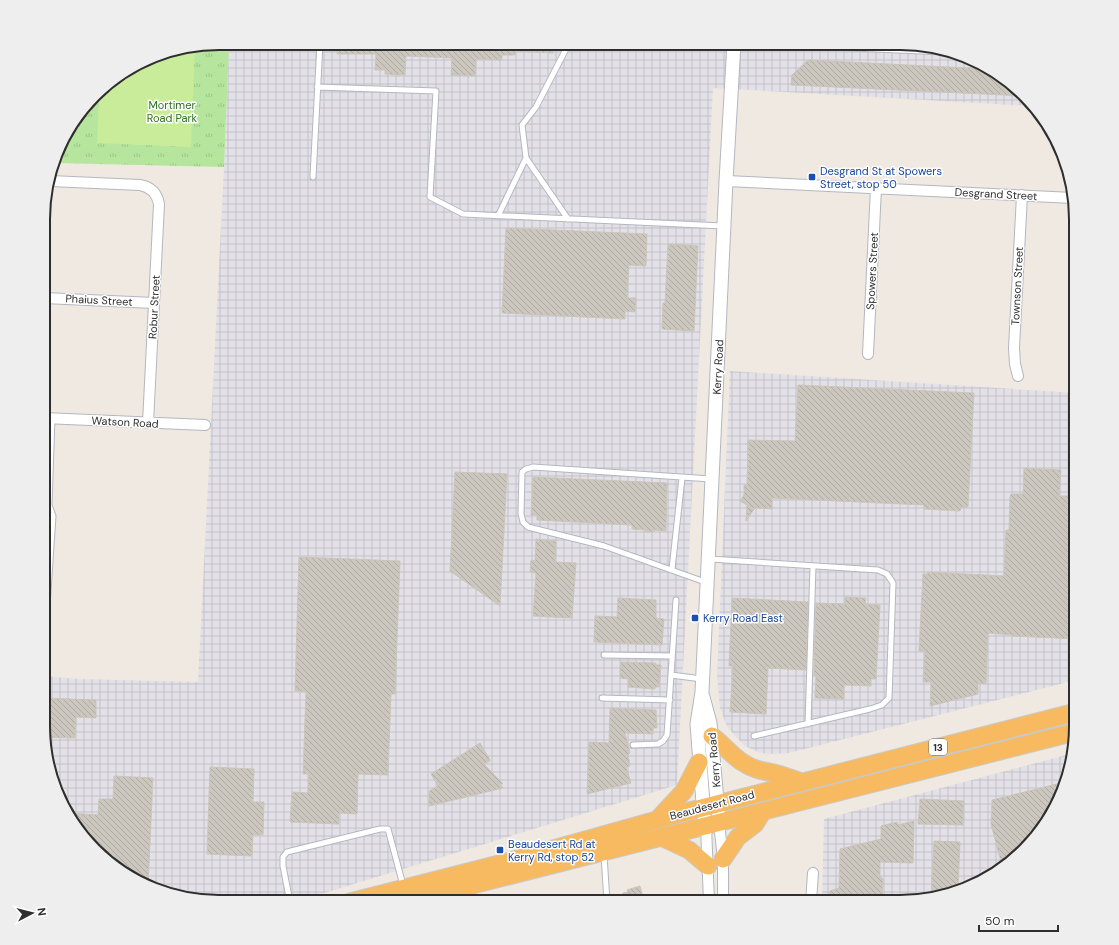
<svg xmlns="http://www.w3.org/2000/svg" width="1119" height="945" viewBox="0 0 1119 945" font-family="'DM Sans',sans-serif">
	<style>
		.industrial { fill: url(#industrial-grid) }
		.grass { fill: url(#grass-tufts) }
		.pitch { fill: #c9ec9a }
		.building { fill: url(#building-back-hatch); stroke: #cbc5ba }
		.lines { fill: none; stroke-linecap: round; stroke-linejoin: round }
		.service-casing { stroke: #b4b7c1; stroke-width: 7 }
		.minor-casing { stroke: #b4b7c1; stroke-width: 12 }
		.tertiary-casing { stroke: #b4b7c1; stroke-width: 15 }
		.trunk-casing { stroke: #c9c9c9; stroke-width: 19 }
		.service { stroke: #fff; stroke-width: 5 }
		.minor { stroke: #fff; stroke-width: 10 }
		.tertiary { stroke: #fff; stroke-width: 13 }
		.trunk { stroke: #f8ba60; stroke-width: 17 }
		.transit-dot { fill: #1a4fb4; stroke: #fff; stroke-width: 1.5 }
		.labels { text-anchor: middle; stroke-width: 3; stroke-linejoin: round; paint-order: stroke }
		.shield { fill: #fff; stroke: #6d6d6d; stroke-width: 1 }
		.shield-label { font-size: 10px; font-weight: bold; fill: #2e2e2e }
		.park-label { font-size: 11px; fill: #2c6e1b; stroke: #fff }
		.transit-label { font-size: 11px; fill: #164399; stroke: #fff; text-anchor: start }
		.street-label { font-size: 11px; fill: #2e2e2e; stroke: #fff }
		.rim { fill: none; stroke: #2e2e2e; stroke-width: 2 }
	</style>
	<defs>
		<pattern id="industrial-grid" width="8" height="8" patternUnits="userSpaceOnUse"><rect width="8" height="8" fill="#e3e1e8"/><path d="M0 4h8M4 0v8" fill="none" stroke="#c3c1c7"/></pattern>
		<pattern id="grass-tufts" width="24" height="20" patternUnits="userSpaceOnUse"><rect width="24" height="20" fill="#b6e59e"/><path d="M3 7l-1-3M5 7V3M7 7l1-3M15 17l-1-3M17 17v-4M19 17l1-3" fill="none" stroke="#9dc588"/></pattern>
		<pattern id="building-back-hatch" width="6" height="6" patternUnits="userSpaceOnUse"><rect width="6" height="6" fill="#cbc7bf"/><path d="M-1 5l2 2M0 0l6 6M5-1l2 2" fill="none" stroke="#afaba4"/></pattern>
	</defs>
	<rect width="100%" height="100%" fill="#efe9e1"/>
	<path class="industrial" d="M229,43H911L978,61L1025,95L1033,106L713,88L677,785L295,902H219L151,889L94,850L61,804L43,738L44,676L79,679L198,682L224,167Z
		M730,371L1076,393V680L789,753L774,754L760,753L745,746L727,727L720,708L717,676Z
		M1070,754L1063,794L1024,851L968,889L911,902H822L824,819Z"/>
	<path class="grass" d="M219,43H229L224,167L56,163L66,131L103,87L162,52Z"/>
	<path class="pitch" d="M195,47L191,147L97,143L99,92L103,87L162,52Z"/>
	<path class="building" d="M324,43H554L553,53L516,51L515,55H502V60L476,59L475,76L451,75L452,58L406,56L405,75L385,74V70H375L376,54H337V51H324Z
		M808,60L988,69L1026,96L791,85L792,75Z
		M506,228L647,234L646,266L629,265L627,298H636L635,312L625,311V319L502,313Z
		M668,244L698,246L694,331L662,329L663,303H665Z
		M798,385L974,393L968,507H961L960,511L924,509V505L772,498V509L755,508L746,521L747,505L740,501L744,495V485H747L748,440L795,441Z
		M1024,468L1061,470L1059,496H1076V639L1013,636V635L988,633L986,684L978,683V694L930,706L931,682H923L925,651H919L923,574H928L927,572L1004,576L1006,530H1009L1010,497L1011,494H1023Z
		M455,472L507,474L500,606L450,571Z
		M533,477L667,483L666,531L655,530L653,532H646V530L632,529V525L537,520V515H531Z
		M536,539L556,541L555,562L576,563L572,618L533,616L536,573L530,572L531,560L535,561Z
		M299,557L400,561L395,694H391L388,775L358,774L357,814L339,813V824L290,822L292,792L308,793L309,774H303L306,692L295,691Z
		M845,597L866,598L865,604L880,605L876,679H871V686L844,685V699L815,698L816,676H814V670L816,603L845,604Z
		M618,598L656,600V618L664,619L662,645L594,642L595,616L617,617Z
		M732,598L808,602L806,670L768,668L766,714L730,712L733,666H729Z
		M621,662L656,663V665H661L659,687H655V689L628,687L629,679L620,678Z
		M43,698L96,700V718L76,717L75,738L43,737Z
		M610,708L656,710L657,728H653V734L625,733L630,753L628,754L630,766L626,767L631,783L587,794L589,742L609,743Z
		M480,743L490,760V761L484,764L503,784H500L503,788L429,806V791L438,786L431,774Z
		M210,767L254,769L253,802H264L263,835H253L252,856L207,854Z
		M114,776L153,778L148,886L94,850L68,813L98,815L99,799H113Z
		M1065,782L1063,794L1024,851L1002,866L991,824L992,800Z
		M920,799L964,801L963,825L918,824Z
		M914,821L913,863L880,862V877L883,879L882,902H829L830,891L839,888L840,849L881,839V826L897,822L898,825Z
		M934,841L960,842L958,891L931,897Z
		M640,886L644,902H625L623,893L628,892L627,890Z"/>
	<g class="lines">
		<defs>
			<path id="service" d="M567,43L565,51L536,107L522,125L526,158L568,219
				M740,43L944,52
				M317,87L436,91L430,197L463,214L723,226
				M313,177L320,43
				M498,216L526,158
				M710,559L878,570L887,574L893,583L889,698L882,705L870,709L754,736
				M672,569L682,478
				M705,582L604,546L528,527L523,522L521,514L522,472L526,469L533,467L711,479
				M44,636H45L53,516L49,505L52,418
				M604,655L672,656
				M671,675L702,679
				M602,698L670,700
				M808,724L813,566
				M633,745L658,744L663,741L667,735L676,600
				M604,855L607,902
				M290,902L283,866V857L287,852L380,829H388L403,885"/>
			<path id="minor" d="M50,181L140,185C151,187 157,193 159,204L148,423
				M726,181L1073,198
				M44,298L154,303
				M868,354L876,188
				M1018,376L1015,364L1014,348L1022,195
				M44,418L205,425
				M719,823L723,859V902
				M706,826L709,902
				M811,902L813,873"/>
			<path id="tertiary" d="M703,697L710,723L718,812
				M704,816L697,724L702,692L726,181L734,43"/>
			<path id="trunk" d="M712,736C723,744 731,755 742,762C752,769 762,771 774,773C783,775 792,779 801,782
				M658,819L684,791L699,762
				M661,837L689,850L708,866
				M723,859L738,837L755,824L763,811
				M350,902L503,863L682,813L1076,712
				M406,902L1075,732"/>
		</defs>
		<use href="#service" class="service-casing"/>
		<use href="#minor" class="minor-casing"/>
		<use href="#tertiary" class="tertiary-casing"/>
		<use href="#trunk" class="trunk-casing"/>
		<use href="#service" class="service"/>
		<use href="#minor" class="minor"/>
		<use href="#tertiary" class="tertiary"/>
		<use href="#trunk" class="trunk"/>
	</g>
	<g class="transit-dot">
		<rect x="808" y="173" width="8" height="8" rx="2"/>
		<rect x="691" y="614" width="8" height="8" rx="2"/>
		<rect x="496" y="846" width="8" height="8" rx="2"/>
	</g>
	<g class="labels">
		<rect class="shield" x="929" y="739" width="18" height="16" rx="3"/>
		<g class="shield-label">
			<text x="938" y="751">13</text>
		</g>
		<g class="park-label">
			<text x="172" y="109">Mortimer<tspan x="172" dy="13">Road Park</tspan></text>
		</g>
		<g class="transit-label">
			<text x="820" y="175">Desgrand St at Spowers<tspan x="820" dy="13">Street, stop 50</tspan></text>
			<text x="703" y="622">Kerry Road East</text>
			<text x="508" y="848">Beaudesert Rd at<tspan x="508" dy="13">Kerry Rd, stop 52</tspan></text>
		</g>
		<g class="street-label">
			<text transform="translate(996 194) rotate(3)" y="4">Desgrand Street</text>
			<text transform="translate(872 271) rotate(-87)" y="4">Spowers Street</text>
			<text transform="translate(1017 286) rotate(-87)" y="4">Townson Street</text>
			<text transform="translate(99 300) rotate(3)" y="4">Phaius Street</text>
			<text transform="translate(154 307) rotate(-87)" y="4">Robur Street</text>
			<text transform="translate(718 367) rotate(-87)" y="4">Kerry Road</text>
			<text transform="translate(125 422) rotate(3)" y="4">Watson Road</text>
			<text transform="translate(714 760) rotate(-95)" y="4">Kerry Road</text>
			<text transform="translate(712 805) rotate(-15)" y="4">Beaudesert Road</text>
		</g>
	</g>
	<path d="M0 0H1119V945H0ZM219 50H900A169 169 0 0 1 1069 219V726A169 169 0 0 1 900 895H219A169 169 0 0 1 50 726V219A169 169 0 0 1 219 50Z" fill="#eee" fill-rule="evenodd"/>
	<path class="rim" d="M219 50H900A169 169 0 0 1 1069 219V726A169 169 0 0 1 900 895H219A169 169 0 0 1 50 726V219A169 169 0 0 1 219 50Z"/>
	<g transform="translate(32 913) rotate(83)" stroke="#ffffff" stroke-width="3" paint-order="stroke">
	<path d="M0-3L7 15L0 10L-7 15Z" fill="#2e2e2e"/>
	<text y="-6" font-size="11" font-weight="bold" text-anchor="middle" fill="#2e2e2e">N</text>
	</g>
	<path d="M979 925v6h79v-6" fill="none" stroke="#2e2e2e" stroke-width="2"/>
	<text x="985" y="925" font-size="12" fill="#2e2e2e" stroke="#ffffff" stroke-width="3" paint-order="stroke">50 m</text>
</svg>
